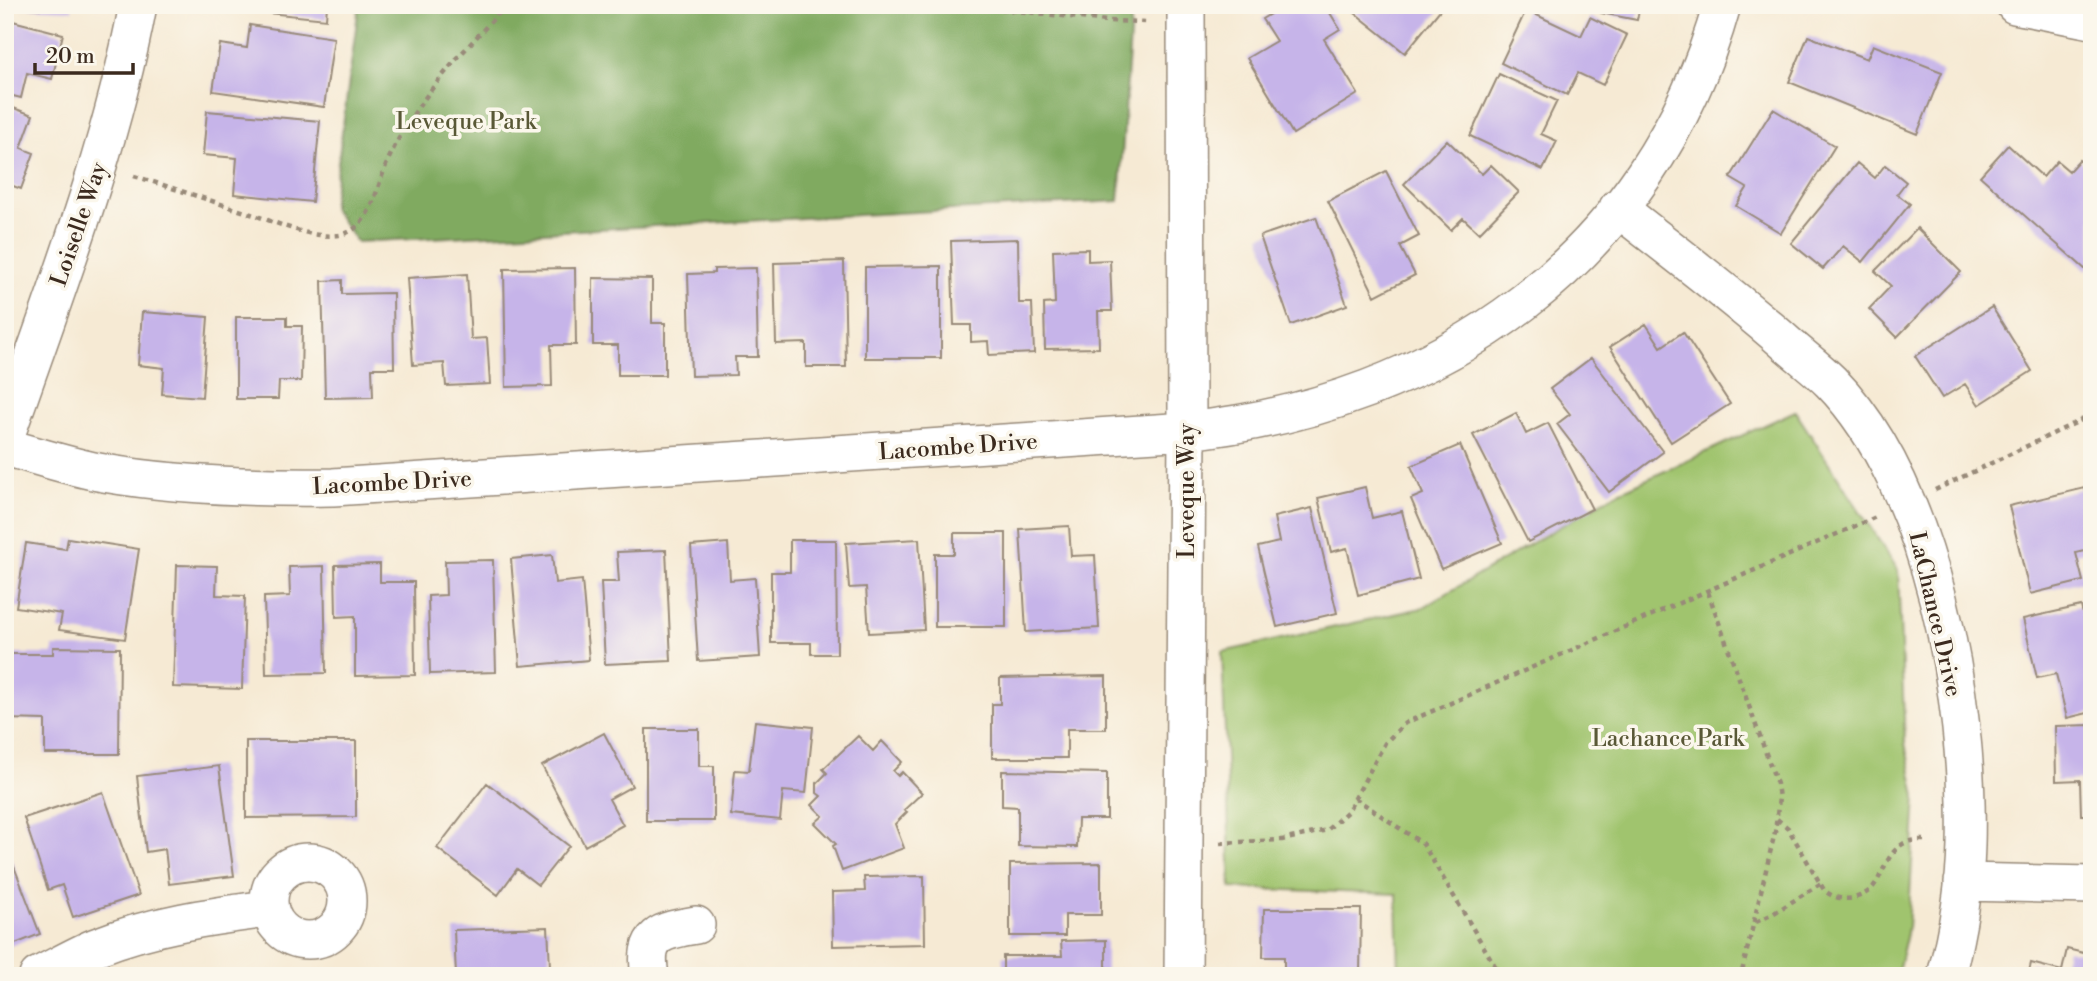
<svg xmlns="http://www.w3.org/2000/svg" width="2097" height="981" viewBox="0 0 2097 981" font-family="'Libre Bodoni',serif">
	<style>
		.green { fill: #a0c46e; stroke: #6e7746; stroke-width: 2 }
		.forest { fill: #80aa61; stroke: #5e6a40; stroke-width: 2 }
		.building { fill: #c6b4e9 }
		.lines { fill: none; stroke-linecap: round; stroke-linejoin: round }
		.minor-casing { stroke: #988a79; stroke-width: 40 }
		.path { stroke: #988a79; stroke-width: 4.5; stroke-dasharray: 5 5; stroke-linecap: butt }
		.minor { stroke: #fff; stroke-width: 37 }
		.labels { text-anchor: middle; stroke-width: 7; stroke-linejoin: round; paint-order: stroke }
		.park-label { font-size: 23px; fill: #595836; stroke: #fbf7ec }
		.street-label { font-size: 23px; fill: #3b2a1e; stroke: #fbf7ec }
	</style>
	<rect width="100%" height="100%" fill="#fbf7ec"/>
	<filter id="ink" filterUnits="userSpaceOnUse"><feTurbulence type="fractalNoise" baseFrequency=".0143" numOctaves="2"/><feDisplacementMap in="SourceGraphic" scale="14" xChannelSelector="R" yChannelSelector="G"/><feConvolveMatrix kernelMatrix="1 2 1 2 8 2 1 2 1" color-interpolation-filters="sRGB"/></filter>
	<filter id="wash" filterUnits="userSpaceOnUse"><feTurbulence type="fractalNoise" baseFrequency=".00686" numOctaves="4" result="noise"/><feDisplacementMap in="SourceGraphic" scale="28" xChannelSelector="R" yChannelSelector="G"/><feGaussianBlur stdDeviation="1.57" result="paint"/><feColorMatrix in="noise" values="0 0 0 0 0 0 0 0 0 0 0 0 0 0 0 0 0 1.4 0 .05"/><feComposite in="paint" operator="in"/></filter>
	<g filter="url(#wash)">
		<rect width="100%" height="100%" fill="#f6ead4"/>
		<path class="green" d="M1795,411L1898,570L1905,743L1916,796L1908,928L1897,976H1399L1397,894L1231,888L1222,652L1422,608L1615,494Z"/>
		<path class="forest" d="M359,5H1132L1119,201L357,242L332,208Z"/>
		<g id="blocks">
			<path class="building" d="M7,5H72V10L7,7Z
				M239,5H327L326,19L238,10Z
				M1285,5H1325L1340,29L1324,39L1358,94L1293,134L1247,58L1276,41L1262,19Z
				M1345,5H1444L1405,53Z
				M1602,5H1640L1637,20L1601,13Z
				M1526,10L1581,36L1590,17L1627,35L1603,85L1578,73L1567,95L1501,63Z
				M5,19L63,34L52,79L27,73L21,98L5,94Z
				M250,25L334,38L324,107L213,91L220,44L247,48Z
				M1808,36L1867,59L1873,45L1942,72L1917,134L1789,82Z
				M1499,74L1557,101L1541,134L1557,141L1543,170L1470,136Z
				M5,105L33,115L21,148L34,153L21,189L5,183Z
				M1773,109L1835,146L1781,233L1736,206L1747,188L1730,178Z
				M207,111L320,121L312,202L234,194L237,158L203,155Z
				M1447,140L1482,174L1491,165L1519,192L1479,233L1463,218L1451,230L1404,184Z
				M2008,145L2043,177L2057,161L2069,171L2079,160L2092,171V263L2086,270L1980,176Z
				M1857,163L1875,178L1885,165L1906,182L1897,194L1910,204L1863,262L1843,246L1823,269L1791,243Z
				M1386,171L1419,236L1400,246L1415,275L1375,296L1328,201Z
				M1316,217L1347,305L1291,325L1260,236Z
				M1917,228L1961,272L1897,337L1869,309L1891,286L1875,271Z
				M1018,239L1019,303H1032L1034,353L989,355L988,341L971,342V325H954L951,241Z
				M1088,249V261L1110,260L1112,311H1098L1099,348L1045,349L1044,304L1055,303L1053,250Z
				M844,261L846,367H806V343L776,344L774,263Z
				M941,266V358H865V267Z
				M575,268L576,345H551L552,386L506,387L504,269Z
				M756,268L758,357H735L736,375L691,376L688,274L714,273V269Z
				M467,274L471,339L487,338L490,384L446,386L444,363L413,365L407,278Z
				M593,278L652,279V323H665V375H618V345H593Z
				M342,280V294L393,293L394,368H372L373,397L325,398L322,281Z
				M1992,307L2032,371L1979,405L1965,384L1942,398L1915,356Z
				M142,312L208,317L202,397L162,394L164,368L138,365Z
				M236,317H287V326H302L301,381H279L278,399H236Z
				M1646,324L1661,347L1683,332L1730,404L1671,442L1610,347Z
				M1591,358L1663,452L1609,492L1557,424L1570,414L1550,389Z
				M1516,413L1526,434L1548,423L1592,509L1528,542L1473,435Z
				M1460,445L1502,543L1441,569L1411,499L1423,494L1411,466Z
				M1365,487L1372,518L1402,511L1419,579L1358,595L1347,548L1331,552L1318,498Z
				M2085,488L2092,516V549L2076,553L2083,581L2030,594L2009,506Z
				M1312,508L1337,613L1277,627L1258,547L1279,542L1274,517Z
				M1069,526L1071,556L1095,555L1099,628L1026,632L1020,529Z
				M954,533H1006V627H935V554H954Z
				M68,538L139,549L125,639L59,630L62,614L16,607L26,543L66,549Z
				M919,539L924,630L869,633L866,587L849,588L846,543Z
				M790,540H836L837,654H811V643H771V572H790Z
				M728,543L730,580L755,578L760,657L698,661L691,546Z
				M666,550L671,661L605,664L601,582H619L617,552Z
				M552,555L555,583L582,580L589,660L520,666L511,559Z
				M493,560L496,672L430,674L428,596L446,595L445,561Z
				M380,564V582H414L415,675L355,676V616L336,617L335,565Z
				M177,565L217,566L216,595L245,596L242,689L173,687Z
				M324,566L326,673L266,674L264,597L290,596L289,567Z
				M2081,606L2088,636L2092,635V712L2067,718L2056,674L2037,678L2023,619Z
				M53,647L120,648L119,754H45V720L6,719L7,654H53Z
				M1106,676V729H1067V758H992V704H1000V678Z
				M755,721L813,727L806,793L783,791L780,820L731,815L735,770L749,771Z
				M2092,725V815H2081L2080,780L2056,781L2055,726Z
				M646,729H699V766H714V821H646Z
				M604,733L632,786L609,799L623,825L585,846L542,766Z
				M858,736L873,751L882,741L902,762L893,771L898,776L902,772L922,793L904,810L907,812L895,824L904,848L842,871L833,846L836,844L815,823L823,816L812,805L821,796L817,793V783L827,773L823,769Z
				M246,741H356V817L246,818Z
				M219,766L234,876L169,884L165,849L146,852L137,776Z
				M1002,771L1107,773V819H1078L1077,847L1018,846V807L1002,806Z
				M487,783L569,846L538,885L517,869L498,895L437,848Z
				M103,792L139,895L73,917L62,885L48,890L24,818Z
				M5,843L40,934L5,948Z
				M1101,863V915H1065V936H1010V864Z
				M924,876L925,944L833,946L832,892L865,891L864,877Z
				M1264,909H1361L1360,976H1284V957H1263Z
				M548,927L550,967H529V976H456L454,930Z
				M1106,940V976H1003V956H1062L1061,941Z
				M2067,949L2092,955V976H2028L2031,963L2062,971Z"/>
		</g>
	</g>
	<g filter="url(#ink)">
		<use href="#blocks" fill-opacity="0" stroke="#988a79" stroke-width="2"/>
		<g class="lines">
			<defs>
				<path id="minor" d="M2015,5L2092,20
					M1618,208C1675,253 1733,296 1787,344C1802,357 1818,369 1831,382C1933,487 1970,703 1966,845C1965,889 1957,933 1946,976
					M5,438C54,296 110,154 138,5
					M5,447C38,456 70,467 104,473C179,486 257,488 333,487L1187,431C1441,404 1651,258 1722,5
					M269 901a39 39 0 1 1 78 0a39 39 0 1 1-78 0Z
					M1963,882L2092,885
					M38,976C58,966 77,955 96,947C151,925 211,916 269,909
					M650,976C643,934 660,931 696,925
					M1183,976L1187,431L1186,5"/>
			</defs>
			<use href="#minor" class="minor-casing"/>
			<path class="path" d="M477,5L498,14L595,5
				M961,5L1108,21L1149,22
				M134,176C173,188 212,201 251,214C278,223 310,239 339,235C371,230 376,188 387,163C411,106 456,59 498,14
				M1935,490L2092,415
				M1708,592L1777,784L1779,798L1775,832L1741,976
				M1355,798L1423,844L1501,976
				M1777,819L1788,828L1824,890C1838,903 1860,901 1873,887C1883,875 1886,856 1900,846C1907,840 1917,840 1926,840
				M1220,843L1282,840L1327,830L1348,811L1385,743L1405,723L1876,517
				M1756,922L1771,915L1820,884"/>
			<use href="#minor" class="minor"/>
		</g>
	</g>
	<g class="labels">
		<g class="park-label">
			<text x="466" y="129">Leveque Park</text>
			<text x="1668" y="746">Lachance Park</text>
		</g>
		<g class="street-label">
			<text transform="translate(78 224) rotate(-71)" y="8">Loiselle Way</text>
			<text transform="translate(958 446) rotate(-4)" y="8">Lacombe Drive</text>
			<text transform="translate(392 482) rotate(-3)" y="8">Lacombe Drive</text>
			<text transform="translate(1186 491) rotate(-90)" y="8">Leveque Way</text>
			<text transform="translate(1936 614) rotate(77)" y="8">LaChance Drive</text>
		</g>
	</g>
	<rect width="2097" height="981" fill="none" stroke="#fbf7ec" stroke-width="28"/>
	<path d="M35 63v10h98v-10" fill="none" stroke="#3b2a1e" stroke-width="3.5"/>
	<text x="46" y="63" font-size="21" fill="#3b2a1e" stroke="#fbf7ec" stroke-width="5" paint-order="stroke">20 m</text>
</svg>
